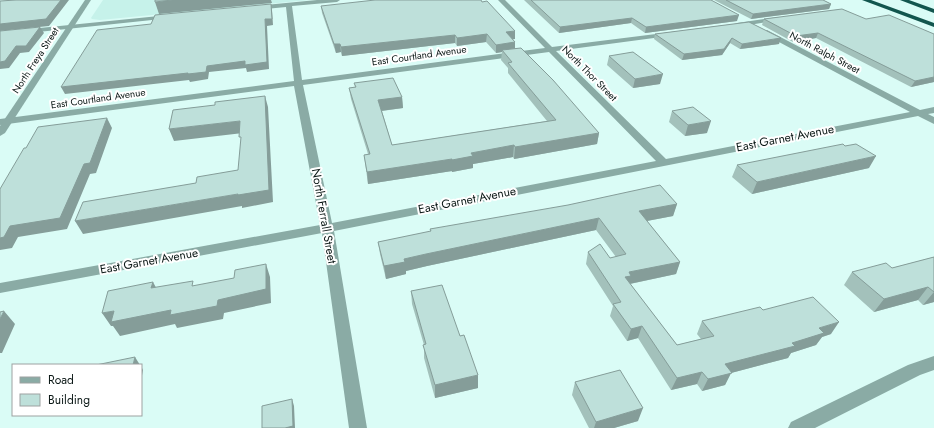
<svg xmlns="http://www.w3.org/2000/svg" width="934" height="428" viewBox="0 0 934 428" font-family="Jost,sans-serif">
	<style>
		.built { fill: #c6f2ea }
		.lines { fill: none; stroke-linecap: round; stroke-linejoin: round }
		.minor { fill: #8aaba5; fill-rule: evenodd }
		.tertiary { fill: #8aaba5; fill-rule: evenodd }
		.motorway { fill: #12564e; fill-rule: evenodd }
		.wall { fill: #a3c1bb }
		.shaded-wall { fill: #859d99 }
		.building { fill: #bee0da; stroke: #859d99 }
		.labels { text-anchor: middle; stroke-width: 4; stroke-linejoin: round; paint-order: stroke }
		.far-street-label { font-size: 10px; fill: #0a1715; stroke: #fff }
		.street-label { font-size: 12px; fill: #0a1715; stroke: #fff }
	</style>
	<rect width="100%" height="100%" fill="#dafcf6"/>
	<path class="built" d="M103,0H309L100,20L92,19L91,18Z"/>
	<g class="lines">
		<path class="minor" d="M317,0H340L337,2L292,6L302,80L545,48L498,0H505L552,47L672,32V36H669L556,51L666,159L910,112L764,34L763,32L767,30L920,110L934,107V113L928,114L934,117V124L918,116L334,231L367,428H349L322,233L0,293V283L320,225L294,86L0,125V119L294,81L286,7L255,10L252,8L255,6ZM549,52L656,161L332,223L303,85Z
			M169,15L171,16V18L0,36V32Z
			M778,17L781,19L780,20L737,27L733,25L737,23Z
			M934,356V370L920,375L815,428H788L791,422L908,365Z"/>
		<path class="tertiary" d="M85,0H91L5,133L0,136V126Z"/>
		<path class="motorway" d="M862,0H871L934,23V27Z
			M900,0H909L934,9V13Z"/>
	</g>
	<path class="wall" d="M524,0H711L737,21L645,33L631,23L559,33Z
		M714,0H823L831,4L829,9L751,19Z
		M321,6L515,31V39H513L515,48L599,133L597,144L514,159L513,157L473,164V168L452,172V171L368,184L364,155L368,154L351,99L349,88L355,87L354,83L402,97L403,108L382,111L392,145L547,121L508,73V68L501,60L502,52L496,53L486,42L457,46L455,43L342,56L341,52L336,53L322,13Z
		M764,19H866L934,34V82L911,87L816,38L793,42L762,25Z
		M749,22L779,44L740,49L730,43L722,55L682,60L654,39L655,34Z
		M609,56L660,84L633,88L607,65Z
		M672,111L707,133L685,136L669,122Z
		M845,146L869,168L752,194L732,177L737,165Z
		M677,204L673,216L647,221L680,262L676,274L630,284L677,345L701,339L697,334L702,321L763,310L831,334L822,337L816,345L791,353L788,358L731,373L725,385L702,391L697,384L671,390L638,338L627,341L610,316L613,306L586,264L588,252L610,258L616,257L596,230L427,266L406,271V274L386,279L380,254L378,242L430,232V229Z
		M934,257V302L923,305L918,300L874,312L844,285L852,272L892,268Z
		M411,291L478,388L435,398L424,358V345L412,304Z
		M575,382L638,421L614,428H589L572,395Z"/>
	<path class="shaded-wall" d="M61,0H69L49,26L0,31V24Z
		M172,0H271L272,3L159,14L155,2Z
		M271,4L272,10L273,25L267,26L269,69L247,72L246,68L209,72L208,79L190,82L189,80L65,94L61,87L207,66L265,19Z
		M831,4L829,9L751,19L753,14Z
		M739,15L737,21L645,33L646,27Z
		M632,18L631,23L559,33L560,27Z
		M40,27L44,33L29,52L20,53L9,68L0,69V62L16,46Z
		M515,31V39L506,40V32Z
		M818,33L816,38L793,42L796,36Z
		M487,34L486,42L457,46V38Z
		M455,35V43L342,56L341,47Z
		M732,38L730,43L722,55L682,60L684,54Z
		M781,38L779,44L740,49L742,44Z
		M515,42V50H502V52L496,53V45Z
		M334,44H340L341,52L336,53Z
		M663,74L660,84L633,88L635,79Z
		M934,77V82L911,87L915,81Z
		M265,96L268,107L273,202L242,208V206L83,234L75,221L238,194Z
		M402,97L403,108L380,111L378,100Z
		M107,118L112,128L96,173L90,174L67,229L18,237L12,248L0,250V238L10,226L84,164Z
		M240,121L243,133L174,141L169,129Z
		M711,121L707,133L685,136L688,125Z
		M599,133L597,144L514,159L515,147Z
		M514,145L513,157L473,164V168L452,172V160L471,153Z
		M876,156L869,168L752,194L757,182Z
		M452,159V171L368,184L367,172Z
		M677,204L673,216L636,223L639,211Z
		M599,218L596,230L427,266L406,271V274L386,279L384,266L404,259L426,254Z
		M680,262L676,274L629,284L625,277L629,272Z
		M266,264L270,277L271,303L224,313L223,319L177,328L175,324L120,336L113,326H111L102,313L114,311L218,300Z
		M153,282L160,295L151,288Z
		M928,287L918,300L874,312L884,299Z
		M934,292V302L923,305Z
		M4,311L15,324L2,353H0V319Z
		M839,322L831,334L822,337L816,345L791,353L788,358L731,373L725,385L702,391L708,379L725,364L819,328Z
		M642,326L638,338L627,341L631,329Z
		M135,357L140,365H133Z
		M141,366L143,370L141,381Z
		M702,372L697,384L671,390L677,378Z
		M478,375V388L435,398V385Z
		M292,399L294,406L295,428H285Z
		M643,408L638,421L614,428H594L596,422Z"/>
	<path class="building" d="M16,0H61L46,19L0,24V1Z
		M155,0H172L155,2Z
		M375,0H481L482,2L487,1L515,31L506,32L515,42L496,45L487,34L457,38L455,35L341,47L340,44H334L321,6Z
		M531,0H711L739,15L646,27L632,18L560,27Z
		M726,0H823L831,4L753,14Z
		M271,4L272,19H265L267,62L245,65V61L207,66L206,72L188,74V73L61,87L97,30L151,24L155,15Z
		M842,9L866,19L889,15L934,34V77L915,81L818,33L796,36L764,19Z
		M749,22L781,38L742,44L732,38L724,49L684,54L655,34Z
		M40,27L26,46H16L5,61L0,62V31Z
		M521,48L553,80L599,133L515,147L514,145L471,153L473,156L452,160V159L367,172L364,155L370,154L349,88L356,87L354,83L393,78L402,97L378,100L392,145L556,120L508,63L512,62L502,50Z
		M633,52L663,74L635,79L609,56Z
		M265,96L269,190L238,195V194L75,221L83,202L196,183L197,177L238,170L241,137H239L240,121L169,129L173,110L215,105V102Z
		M693,107L711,121L688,125L672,111Z
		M107,118L90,163L84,164L60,218L10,226L4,237L0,238V189L24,148H26L38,127Z
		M843,144L845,146L856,144L876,156L757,182L737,165Z
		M660,185L677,204L639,211L680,262L629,272L631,276L625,277L677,345L714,336L702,321L760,307L763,310L813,297L839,322L819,328L824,333L792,343L795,346L725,364L732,373L708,379L702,372L677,378L642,326L631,329L613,304L621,302L588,252L600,244L610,258L626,254L599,218L426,254L404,259L405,262L384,266L378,242L431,231L430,229L568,205Z
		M934,257V292L928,287L884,299L852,272L886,263L892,268Z
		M266,264V289L218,300L217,306L170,315L171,310L111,322L114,311L102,313L108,291L153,282L151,288L193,281L192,286L234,278L235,270Z
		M442,285L460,336L464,335L478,375L435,385L423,345L426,344L411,291Z
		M4,311L0,319V312Z
		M135,357L133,365H96Z
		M620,370L643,408L596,422L575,382Z
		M292,399L293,426L285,428H262V406Z"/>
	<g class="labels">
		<g class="far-street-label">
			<text transform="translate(825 52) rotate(28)" y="4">North Ralph Street</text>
			<text transform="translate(419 55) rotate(-8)" y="4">East Courtland Avenue</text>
			<text transform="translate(35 60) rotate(-57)" y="4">North Freya Street</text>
			<text transform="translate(590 73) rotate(45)" y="4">North Thor Street</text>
			<text transform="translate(98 98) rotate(-8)" y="4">East Courtland Avenue</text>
		</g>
		<g class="street-label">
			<text transform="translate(785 138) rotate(-11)" y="4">East Garnet Avenue</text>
			<text transform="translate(467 200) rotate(-11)" y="4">East Garnet Avenue</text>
			<text transform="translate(324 216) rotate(80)" y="4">North Ferrall Street</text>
			<text transform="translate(149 261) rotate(-10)" y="4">East Garnet Avenue</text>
		</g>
	</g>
	<rect x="12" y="364" width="130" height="52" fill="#ffffff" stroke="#9da2a1"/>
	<rect x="20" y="377" width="20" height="6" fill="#8aaba5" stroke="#9da2a1"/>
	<text x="48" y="384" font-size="12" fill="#0a1715">Road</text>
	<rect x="20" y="394" width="20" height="12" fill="#bee0da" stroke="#9da2a1"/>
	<text x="48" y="404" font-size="12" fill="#0a1715">Building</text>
</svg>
